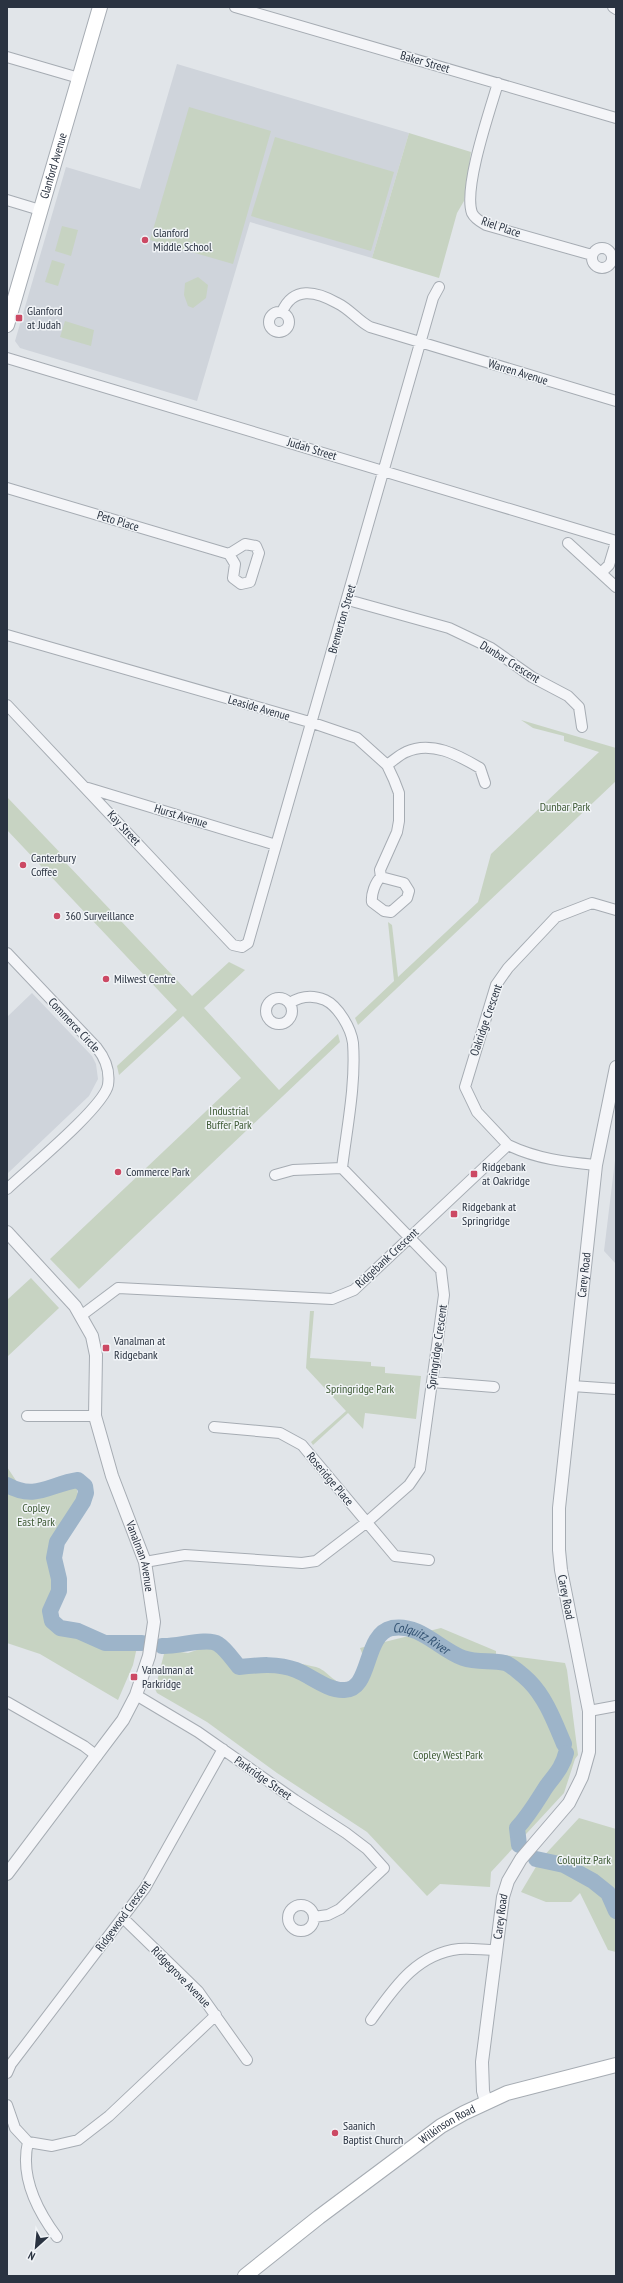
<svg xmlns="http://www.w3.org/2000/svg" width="623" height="2283" viewBox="0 0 623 2283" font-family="'PT Sans Narrow',sans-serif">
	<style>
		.built { fill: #cfd4db }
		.green { fill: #c7d3c2 }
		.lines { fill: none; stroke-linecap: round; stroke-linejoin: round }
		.river { stroke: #9db4c9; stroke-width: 16 }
		.minor-casing { stroke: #a6acb3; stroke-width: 12 }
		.tertiary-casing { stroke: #a6acb3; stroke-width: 14 }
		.secondary-casing { stroke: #a6acb3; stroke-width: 16 }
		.minor { stroke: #f4f5f8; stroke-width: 10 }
		.tertiary { stroke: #f4f5f8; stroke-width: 12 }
		.secondary { stroke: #fff; stroke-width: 14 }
		.poi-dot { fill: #cc4964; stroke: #f1f4f7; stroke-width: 1.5 }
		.labels { text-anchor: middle; stroke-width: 3; stroke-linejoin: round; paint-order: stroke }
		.street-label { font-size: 12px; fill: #2a3341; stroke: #f1f4f7 }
		.poi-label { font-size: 12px; fill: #2a3341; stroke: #f1f4f7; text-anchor: start }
		.park-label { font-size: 12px; fill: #405c37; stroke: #f1f4f7 }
		.water-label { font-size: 13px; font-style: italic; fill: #345474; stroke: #f1f4f7 }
	</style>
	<rect width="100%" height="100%" fill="#e1e5e9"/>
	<path class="built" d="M177,64L409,133L372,258L250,222L197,401L20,348L15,341L66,167L140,189Z
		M32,993L92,1056L96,1064L98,1079L89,1096L7,1174V1017Z
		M616,1152V1264L604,1251Z"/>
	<path class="green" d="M189,107L271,131L233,264L150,240Z
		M409,133L471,152L464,201L457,213L439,278L372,258Z
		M275,137L394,172L371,251L251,216Z
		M62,226L78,230L71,256L55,251Z
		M52,260L65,264L58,286L45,282Z
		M198,277L208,285L206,298L193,308L188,306L184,295L185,283Z
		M65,321L94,330L91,346L60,337Z
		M521,720L616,748V781L358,1025L355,1018L394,981L388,922L392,925L398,977L478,902L491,854L599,752L564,741V736L533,728Z
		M7,797L68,861L66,863L192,996L229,962L245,970L204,1008L279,1090L338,1034L340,1042L79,1289L50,1259L241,1078L183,1016L119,1075L117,1066L177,1010L7,830Z
		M31,1278L59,1308L7,1357V1300Z
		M310,1311H314L310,1358L371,1362V1366L385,1367V1373L421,1376L416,1419L365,1413L363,1429L348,1413L313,1445L311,1442L346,1411L306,1368Z
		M7,1467L19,1485C36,1490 66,1474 78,1487L77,1492L82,1496L75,1512L59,1531L51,1551V1573L55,1585L50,1607L52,1615L61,1622L77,1626L89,1636L97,1639L139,1638L133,1665L118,1700L40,1654L7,1643Z
		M441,1628L496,1651V1654L565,1663L567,1670L578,1755L575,1759L564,1793L491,1872L490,1887L440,1884L427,1896L367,1832L277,1773L207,1722L157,1693L155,1689L165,1650L188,1653L212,1645C225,1648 226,1664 238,1668C246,1668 253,1663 261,1662C279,1659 299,1663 316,1667C328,1670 335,1687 351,1684C359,1682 363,1668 365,1661L360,1648Z
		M579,1818L616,1829V1952L608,1950L580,1893L571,1902H546L521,1892L540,1860Z"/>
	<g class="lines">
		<g class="river">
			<path d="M7,1485C36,1501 50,1484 78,1480L85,1486L86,1493L83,1502L57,1542L54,1558L59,1579V1591L50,1611L52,1621L60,1628L78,1631L105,1643H142"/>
			<path id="s1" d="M162,1646C177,1647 207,1637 218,1644C226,1649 233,1660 239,1667C258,1665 278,1663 296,1670C311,1676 327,1690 343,1690C372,1692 363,1634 392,1628C420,1623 440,1650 463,1658C477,1663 491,1660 505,1663C511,1665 524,1676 529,1681C546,1698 555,1723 564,1744"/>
			<path d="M519,1845L517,1828C529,1815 537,1801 546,1787C554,1776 563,1767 566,1753"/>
			<path d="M536,1859L564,1865L593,1881L608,1893L616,1911"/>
		</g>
		<defs>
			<path id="minor" d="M235,7L616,118
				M613,7L616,9
				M7,57L79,78
				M498,83C490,110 463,188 472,213C475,219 481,222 486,225L592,255
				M7,200L40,210
				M592 258a10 10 0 1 1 20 0a10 10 0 1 1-20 0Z
				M269 322a10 10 0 1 1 20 0a10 10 0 1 1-20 0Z
				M282,312C293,286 316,291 337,303C350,309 358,321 370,327L616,401
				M7,358L616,541
				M7,488L229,554L235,564L233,578L241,584L250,582L259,553L256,546L245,544L229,554
				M568,543L616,587
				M602,572L609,565L616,542
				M348,600L449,628L491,648L532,677L568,696L579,707L582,727
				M7,635L313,723L357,738L387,765L394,780L399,793V821L397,832L380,870L381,877
				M7,705L233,945L242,947L248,943L433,298L439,287
				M387,765C393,761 399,755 406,752C431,740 458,755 480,768L485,783
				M88,788L276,845
				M381,877L404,883L409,891L407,898L391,912L384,911L372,902C371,895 375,882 381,877Z
				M7,953L97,1048C105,1058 110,1071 108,1085C104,1107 27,1170 7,1189
				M266 1011a13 13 0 1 1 26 0a13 13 0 1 1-26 0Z
				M290,1003C301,996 313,995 325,1000C338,1006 351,1028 353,1043C356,1084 347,1127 342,1168
				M508,1145L477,1112L465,1087L496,985L508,968L556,917L592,903L616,910
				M275,1175L293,1170L342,1168
				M82,1315L118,1288L332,1299L354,1290L508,1145C537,1159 565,1162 596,1165
				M432,1382L494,1387
				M572,1386L616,1389
				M27,1416H95
				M214,1427L280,1433L302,1445L395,1556L429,1560
				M145,1562L185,1555L302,1563L316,1561L367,1522L409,1485L420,1469L444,1295L441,1270L342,1168
				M136,1695L198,1732L295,1800L346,1833L367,1849L384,1868L340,1909L328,1915L314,1917
				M7,1702L84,1746L97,1756
				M589,1711L616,1706
				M288 1918a13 13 0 1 1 26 0a13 13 0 1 1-26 0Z
				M123,1918L198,1991L247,2060
				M371,2020C394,1988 416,1954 459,1949C471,1948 484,1950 496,1950
				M7,2073L11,2064L145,1888L223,1749
				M7,2105L15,2128L28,2142L52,2146L78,2140L109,2116L216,2015
				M28,2142C20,2176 36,2209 57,2237"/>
			<g id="tertiary">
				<path id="s2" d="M7,1232L75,1306L92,1336L96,1355L95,1416L112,1476L145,1562L154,1622L149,1656L136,1695L123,1720L7,1874"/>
				<path id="s3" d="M486,2102L483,2091L482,2062L503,1897L508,1881L521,1859L569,1803L582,1777L589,1752V1711L561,1570L559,1550V1508L596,1165L616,1067"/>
			</g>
			<g id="secondary">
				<path id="s4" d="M7,325L100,7"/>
				<path id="s5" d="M245,2276L319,2217L441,2126L464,2113L507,2093L616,2065"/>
			</g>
		</defs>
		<use href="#minor" class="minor-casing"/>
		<use href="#tertiary" class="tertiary-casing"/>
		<use href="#secondary" class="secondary-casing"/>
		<use href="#minor" class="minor"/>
		<use href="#tertiary" class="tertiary"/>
		<use href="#secondary" class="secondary"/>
	</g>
	<g class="poi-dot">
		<circle cx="145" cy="240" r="4"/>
		<rect x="15" y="314" width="8" height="8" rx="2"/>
		<circle cx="23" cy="865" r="4"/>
		<circle cx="57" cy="916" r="4"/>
		<circle cx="106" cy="979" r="4"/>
		<circle cx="118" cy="1172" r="4"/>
		<rect x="470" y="1170" width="8" height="8" rx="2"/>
		<rect x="450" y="1210" width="8" height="8" rx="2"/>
		<rect x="102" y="1344" width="8" height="8" rx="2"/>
		<rect x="130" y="1673" width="8" height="8" rx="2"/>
		<circle cx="335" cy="2133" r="4"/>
	</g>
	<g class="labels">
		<g class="street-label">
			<text transform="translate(425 62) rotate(16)" y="4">Baker Street</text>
			<text dy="4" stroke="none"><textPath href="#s4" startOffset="166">Glanford Avenue</textPath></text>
			<text transform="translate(501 227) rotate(19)" y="4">Riel Place</text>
			<text transform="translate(518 372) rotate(17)" y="4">Warren Avenue</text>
			<text transform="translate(312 449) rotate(17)" y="4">Judah Street</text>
			<text transform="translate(118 521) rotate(17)" y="4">Peto Place</text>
			<text transform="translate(342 619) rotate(-74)" y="4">Bremerton Street</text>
			<text transform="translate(510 662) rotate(32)" y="4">Dunbar Crescent</text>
			<text transform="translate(259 708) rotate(16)" y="4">Leaside Avenue</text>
			<text transform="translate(181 816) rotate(17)" y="4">Hurst Avenue</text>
			<text transform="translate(124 828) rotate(47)" y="4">Kay Street</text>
			<text transform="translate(486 1020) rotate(-71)" y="4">Oakridge Crescent</text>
			<text transform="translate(74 1025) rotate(47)" y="4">Commerce Circle</text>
			<text transform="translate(387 1258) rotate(-43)" y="4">Ridgebank Crescent</text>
			<text dy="4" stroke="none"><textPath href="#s3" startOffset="859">Carey Road</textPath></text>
			<text transform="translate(437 1347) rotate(-82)" y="4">Springridge Crescent</text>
			<text transform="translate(330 1479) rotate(50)" y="4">Roseridge Place</text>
			<text dy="4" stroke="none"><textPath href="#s2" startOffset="363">Vanalman Avenue</textPath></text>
			<text transform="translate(566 1597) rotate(79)" y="4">Carey Road</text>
			<text transform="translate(263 1778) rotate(35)" y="4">Parkridge Street</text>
			<text transform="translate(123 1916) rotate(-54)" y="4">Ridgewood Crescent</text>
			<text dy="4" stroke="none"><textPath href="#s3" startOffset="187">Carey Road</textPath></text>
			<text transform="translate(181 1977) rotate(46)" y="4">Ridgegrove Avenue</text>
			<text dy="4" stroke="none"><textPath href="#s5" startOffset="253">Wilkinson Road</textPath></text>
		</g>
		<g class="poi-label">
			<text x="153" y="237">Glanford<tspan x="153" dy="14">Middle School</tspan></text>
			<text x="27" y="315">Glanford<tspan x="27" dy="14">at Judah</tspan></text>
			<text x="31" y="862">Canterbury<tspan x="31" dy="14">Coffee</tspan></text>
			<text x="65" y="920">360 Surveillance</text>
			<text x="114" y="983">Milwest Centre</text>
			<text x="482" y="1171">Ridgebank<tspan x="482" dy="14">at Oakridge</tspan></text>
			<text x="126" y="1176">Commerce Park</text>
			<text x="462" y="1211">Ridgebank at<tspan x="462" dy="14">Springridge</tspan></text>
			<text x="114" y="1345">Vanalman at<tspan x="114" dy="14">Ridgebank</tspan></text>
			<text x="142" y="1674">Vanalman at<tspan x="142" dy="14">Parkridge</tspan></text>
			<text x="343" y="2130">Saanich<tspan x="343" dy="14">Baptist Church</tspan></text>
		</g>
		<g class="park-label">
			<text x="565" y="811">Dunbar Park</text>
			<text x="229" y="1115">Industrial<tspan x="229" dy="14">Buffer Park</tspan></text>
			<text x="360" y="1393">Springridge Park</text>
			<text x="36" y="1512">Copley<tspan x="36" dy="14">East Park</tspan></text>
			<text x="448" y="1759">Copley West Park</text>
			<text x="584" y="1864">Colquitz Park</text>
		</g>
		<g class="water-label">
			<text dy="5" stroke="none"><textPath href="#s1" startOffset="313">Colquitz River</textPath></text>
		</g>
	</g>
	<rect width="623" height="2283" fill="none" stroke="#2a3341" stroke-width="16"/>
	<g transform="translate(36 2247) rotate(207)" stroke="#f1f4f7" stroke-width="3" paint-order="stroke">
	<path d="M0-3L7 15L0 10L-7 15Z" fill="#2a3341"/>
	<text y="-6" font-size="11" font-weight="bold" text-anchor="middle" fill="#2a3341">N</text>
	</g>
</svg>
